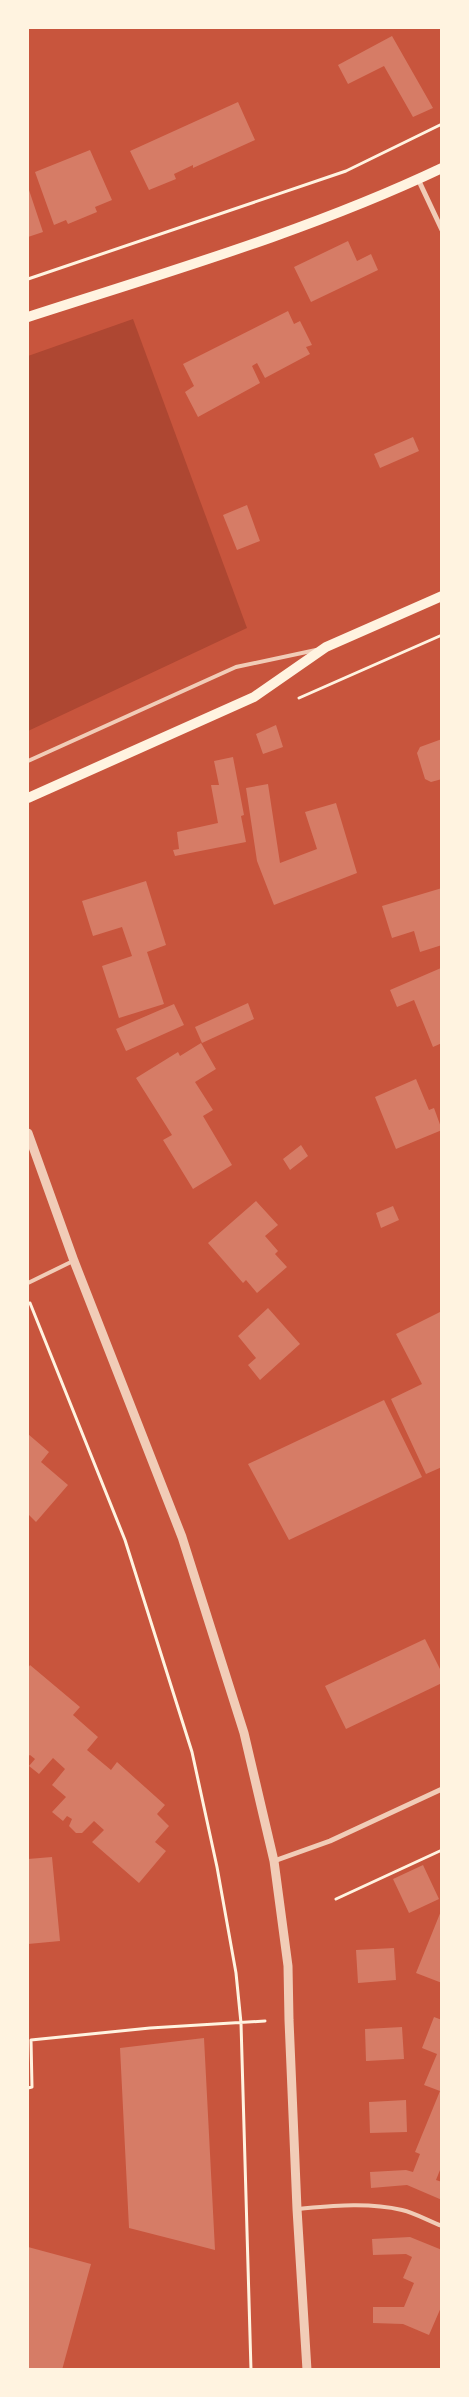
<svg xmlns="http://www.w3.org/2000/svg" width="469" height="2397" viewBox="0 0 469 2397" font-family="'Roboto Condensed',sans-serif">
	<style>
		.green { fill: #ae4732 }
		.building { fill: #d67c66 }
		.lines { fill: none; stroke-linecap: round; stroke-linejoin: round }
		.path { stroke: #fff3e0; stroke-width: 3 }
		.service { stroke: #f1ccb7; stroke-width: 4 }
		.minor { stroke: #f1ccb7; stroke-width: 5 }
		.tertiary { stroke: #f1ccb7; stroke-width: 9 }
		.secondary { stroke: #fff3e0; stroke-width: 10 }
	</style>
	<rect width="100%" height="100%" fill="#c8553d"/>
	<path class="green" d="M133,319L247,628L28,731V356Z"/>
	<path class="building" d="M392,36L433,108L413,117L384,66L348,84L338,65Z
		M238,102L255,140L193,168V165L174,174L176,179L149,190L130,151Z
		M90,150L112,200L95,207L97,212L68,224L66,220L54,225L35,172Z
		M28,187L43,232L28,237Z
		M348,241L357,261L371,254L378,270L311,302L294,267Z
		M288,311L294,324L300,321L312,345L306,347L310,354L265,378L257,363L252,366L260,383L198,417L185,392L194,386L183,364Z
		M413,437L419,451L380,468L374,454Z
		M247,505L260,541L237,550L223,515Z
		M276,725L283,747L263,754L256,734Z
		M442,739V779L431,782L425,779L417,753L420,747Z
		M233,757L244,815L241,816L246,842L175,856L173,850L179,849L177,832L218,823L211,785H219L214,761Z
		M268,784L280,863L317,849L305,812L336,803L357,873L274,905L257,861L246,788Z
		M146,881L166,945L147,952L164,1004L119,1018L102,966L132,956L122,927L93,936L82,901Z
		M442,888V945L420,952L414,931L392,938L382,906Z
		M441,968L442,1043L433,1047L414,1000L397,1007L390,990Z
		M248,1003L254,1019L202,1043L195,1027Z
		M174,1004L184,1025L126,1051L116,1029Z
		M201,1043L216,1069L195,1082L213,1110L203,1116L232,1165L193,1189L163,1140L172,1135L136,1078L178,1052L180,1056Z
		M416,1079L429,1110L434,1108L442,1130L396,1149L375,1097Z
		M301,1145L308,1156L290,1170L283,1159Z
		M256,1201L278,1225L265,1236L278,1251L275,1254L287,1267L257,1293L246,1280L243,1283L208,1243Z
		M393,1206L399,1220L381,1228L376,1213Z
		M268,1308L300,1344L260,1380L248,1365L256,1358L238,1336Z
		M442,1311V1467L426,1474L391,1399L422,1384L396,1334Z
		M384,1400L422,1477L289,1540L248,1464Z
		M28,1434L49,1452L41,1462L68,1485L36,1522L28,1514Z
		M425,1639L442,1673V1683L346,1729L325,1686Z
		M30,1665L80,1707L73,1715L98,1737L87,1750L111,1770L117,1762L165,1805L157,1814L169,1826L155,1842L166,1851L139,1883L92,1842L104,1830L94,1821L82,1833H76L69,1826L72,1819L67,1816L63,1821L52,1812L66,1797L52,1785L65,1769L53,1758L39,1774L29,1766L35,1759L30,1755L28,1756V1668Z
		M52,1857L60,1941L28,1944V1859Z
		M423,1865L439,1899L409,1913L393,1879Z
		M441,1911H442V1983L416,1973Z
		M394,1948L396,1980L358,1983L356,1950Z
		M434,2017L442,2020V2165L436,2180L442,2182V2200L407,2185L371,2188L370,2172L406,2170L413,2172L420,2154L415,2152L440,2091L424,2085L437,2054L422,2048Z
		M402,2027L404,2059L366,2061L365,2029Z
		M204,2038L215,2250L129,2228L120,2048Z
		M406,2100L407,2132L370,2133L369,2102Z
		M410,2237L442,2250V2305L429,2335L403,2324L373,2323V2307H404L414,2283L403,2278L412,2257L406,2254L373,2255L372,2239Z
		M28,2247L91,2264L62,2370H28Z"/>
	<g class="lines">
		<path class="path" d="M28,279L346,171L442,124
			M299,698L442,635
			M30,1303L125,1540L192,1752L217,1867L236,1973L241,2023L251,2370
			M336,1899L442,1850
			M28,2088L32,2087L31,2040L150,2028L265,2021"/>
		<path class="service" d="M28,761L236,667L316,650
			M28,1283L73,1261
			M297,2209C332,2206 367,2202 402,2210C415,2213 429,2221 442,2226"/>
		<path class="minor" d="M418,179L442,230
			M274,1861L330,1841L442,1789"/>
		<path class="tertiary" d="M28,1133L74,1261L182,1537L244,1733L274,1861L288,1966L289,2020L297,2209L307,2370"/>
		<path class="secondary" d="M28,317C167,272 309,231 442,168
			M28,798L254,697L326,647L442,596"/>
	</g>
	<rect width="469" height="2397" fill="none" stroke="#fff3e0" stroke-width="58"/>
</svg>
